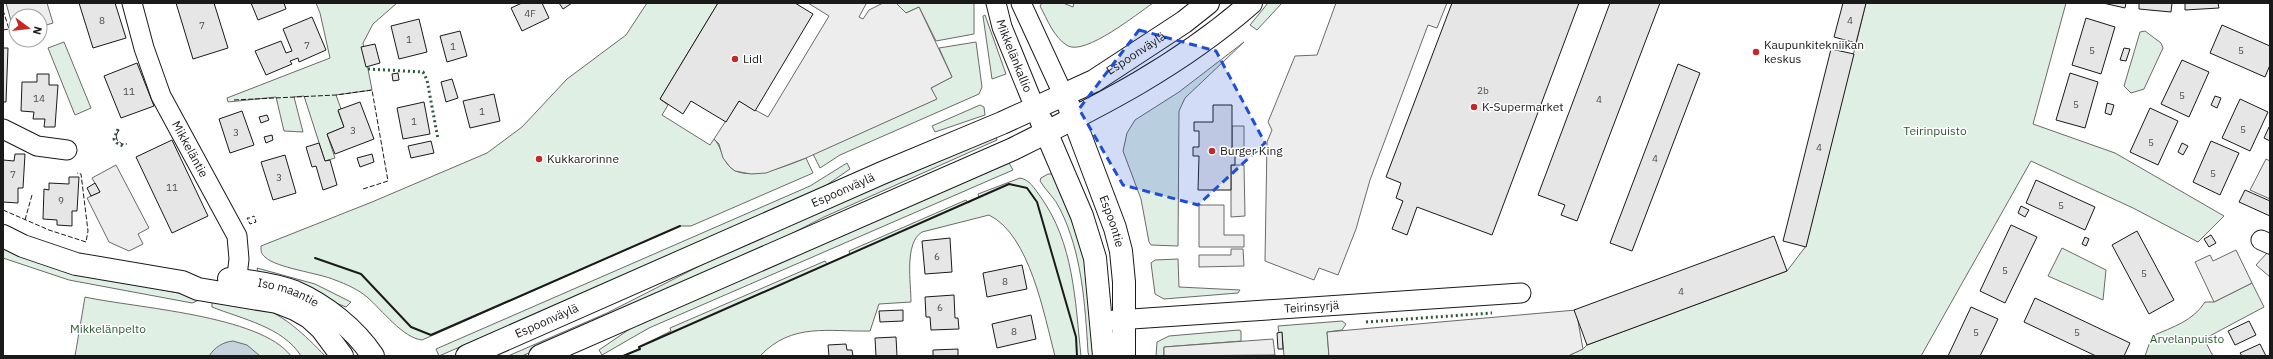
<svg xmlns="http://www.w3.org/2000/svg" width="2273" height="359" viewBox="0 0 2273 359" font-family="'IBM Plex Sans',sans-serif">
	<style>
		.green { fill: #e0efe3; stroke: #6a6a6a }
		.parking { fill: #ededed; stroke: #6a6a6a }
		.water { fill: #c6d2dc; stroke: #6a6a6a }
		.building { fill: #e6e6e6; stroke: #1a1a1a }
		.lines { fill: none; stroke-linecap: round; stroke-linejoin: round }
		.minor-casing { stroke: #1a1a1a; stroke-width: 21 }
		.major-casing { stroke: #1a1a1a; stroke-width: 24 }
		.minor { stroke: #fff; stroke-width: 19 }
		.major { stroke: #fff; stroke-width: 22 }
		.hedge { stroke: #2b5a34; stroke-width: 3; stroke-dasharray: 2 3; stroke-linecap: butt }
		.fence { stroke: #1a1a1a; stroke-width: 1; stroke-dasharray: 5 2; stroke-linecap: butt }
		.wall { stroke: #1a1a1a; stroke-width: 2 }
		.marked { fill: #1d4ed8; fill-opacity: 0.2; stroke: #1d4ed8; stroke-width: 3; stroke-dasharray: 8 5; stroke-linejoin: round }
		.poi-dot { fill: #c62828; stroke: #fff; stroke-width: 1.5 }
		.labels { text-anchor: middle; stroke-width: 3; stroke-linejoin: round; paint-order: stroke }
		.number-label { font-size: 10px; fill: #4d4d4d }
		.poi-label { font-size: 12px; fill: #1a1a1a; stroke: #fff; text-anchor: start }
		.street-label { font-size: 12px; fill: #1a1a1a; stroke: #fff }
		.park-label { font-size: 12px; fill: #2b5a34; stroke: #fff }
	</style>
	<rect width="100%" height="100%" fill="#fff"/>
	<path class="green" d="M316,3H397L373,24L363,43L372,90L336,95L341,109L338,111L344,127L327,134L335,158L325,161L304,96L294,97L303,132L284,131L276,97L228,102L227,98L330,58L320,13Z
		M647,3H718L660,99L668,105L662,115L710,145L714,139C721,146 722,158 729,166C744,184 789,165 806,158L813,173L691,226H680L422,340C403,338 382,310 367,297C359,290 346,284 335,280C319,273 276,268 265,257C261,254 261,251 261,246L372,202L487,153L522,127L567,79L626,35Z
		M896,3H974V34L936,41L919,7L906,13Z
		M1042,3H1063L1073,7L1074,3H1153C1137,14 1086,55 1068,46C1054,38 1047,19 1040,6Z
		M1268,3H1282L1257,30L1250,25Z
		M1866,3H2066L2033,124L2115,153L2224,216L2198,242L2133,208L2031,161L1921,356H1568L1583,349L1587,345L1787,271L1806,246Z
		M985,15L1006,74L992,79L983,16Z
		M2145,31L2161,43L2163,48L2144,89L2131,93L2124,86L2140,32Z
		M64,42L91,108L75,115L48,48Z
		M976,42L982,87L979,94L840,155L820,168L813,154L936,99L931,88L952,77L939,48Z
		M1244,42L1185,98L1179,111L1178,246L1151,245L1149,242L1141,199L1123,151L1127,133L1135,120L1179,92Z
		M980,105L984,107L985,115L935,132L932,126Z
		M995,134L997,140L824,217L738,261L522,356H508L607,313L727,252Z
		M847,163L850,169L812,195L439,356L436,349L810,186Z
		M1009,163L1013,170L649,328L602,355L599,350L637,324Z
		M1048,174H1053L1083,248L1096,356H1089L1088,352C1085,304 1082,253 1060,209C1055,198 1046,191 1040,181L1041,178Z
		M1020,178C1030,180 1034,188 1040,196C1074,243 1075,300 1081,356H1055C1044,315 1030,235 989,215L922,232C904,243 911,283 911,302L879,304L870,331C829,332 792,322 760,356H623L639,349V347L671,331L670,328L825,261L827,264L850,254L849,251L966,200L968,203L979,197L978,194Z
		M3,248L118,281L198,297L197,301L192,303L69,280L3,258Z
		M2062,248L2106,270L2103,300L2048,276Z
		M1178,259L1179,287L1240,290L1238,293L1164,299L1155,294L1151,263L1155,260Z
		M257,268L315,284L351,302L346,307L258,272Z
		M2252,283L2264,307L2204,339L2213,356H2145L2152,336C2173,327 2193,321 2205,302H2214Z
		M85,297C135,308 260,315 291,356H75Z
		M212,300C225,301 239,302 252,305C281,311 306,336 325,356H301C283,327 242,319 212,307Z
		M1342,321L1346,324L1342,330L1327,332L1329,356H1284L1282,333H1279L1278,326Z
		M1239,330L1241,331V341L1164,347V356H1156L1157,342L1169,336Z"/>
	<path class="parking" d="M6,3H47L53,23L40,27V16H16L15,35Z
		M808,3H864L866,4L859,17L863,19L869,10L883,3H896L906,13L919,7L952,77L931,88L937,99L806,158L766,173L751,174L735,171L730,167L723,158L719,144L714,139L739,101L768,117L829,16Z
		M1336,3H1447L1437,28L1428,25L1370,180L1356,229L1338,275L1319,268L1314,280L1265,261L1267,142L1272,130L1268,122L1295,56L1317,55Z
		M1232,126H1244V155H1232Z
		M2266,159L2270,161V199L2250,190Z
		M116,165L149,228L138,234L143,244L129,251L109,242L87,198L100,192L92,178Z
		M1231,165H1244L1245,216L1231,217Z
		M1199,205H1224V235H1244V247H1199Z
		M1231,249H1243L1244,266L1199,267V255H1231Z
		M2236,250L2252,283L2214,302L2195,262L2210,255L2213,261Z
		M2267,253L2270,256V277L2256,265Z
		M1576,310L1583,349L1568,356H1329L1327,332Z
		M1273,339L1275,355L1164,356V347Z"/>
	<path class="water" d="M233,341L247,345L260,356H209C215,347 223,342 233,341Z"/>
	<path class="building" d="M79,3H115L126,38L93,48Z
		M176,3H214L228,48L193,59Z
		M251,3H284L286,9L258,20Z
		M522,3H542L549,18L522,31L511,8Z
		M559,3H572L563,9Z
		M718,3H795L813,14L755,111L739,101L726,122L691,101L683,114L660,99Z
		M1452,3H1579L1492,235L1417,207L1407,235L1392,229L1403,201L1396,198L1401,183L1386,177Z
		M1610,3H1660L1577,221L1561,215L1565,205L1538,195Z
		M1843,3H1866L1856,43L1834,37Z
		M2103,3H2126L2125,8Z
		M2139,3H2172L2171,12L2139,9Z
		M2185,3H2218L2219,8L2185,10Z
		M312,17L326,50L299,62L298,58L290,61L292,64L266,75L255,51L281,41L286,53L292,51L283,29Z
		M2086,18L2115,27L2101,74L2072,65Z
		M419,19L427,52L399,59L391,26Z
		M2222,25L2270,46V65L2265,77L2210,53Z
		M460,31L467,56L447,62L440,36Z
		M375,44L380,63L366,67L361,47Z
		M3,48H8L6,102H3Z
		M2124,48L2130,49L2126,61L2120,60Z
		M1831,49L1854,54L1806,247L1783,241Z
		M2182,60L2209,72L2189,117L2161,104Z
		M137,63L154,106L121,118L104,76Z
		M1678,64L1700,73L1632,251L1610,243Z
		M398,73L399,80L393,81L392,74Z
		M2070,73L2098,82L2085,128L2056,120Z
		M37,74H49V85H58L55,127H44L45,119H33L34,112L21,111L22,82H37Z
		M452,79L458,98L446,102L441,82Z
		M494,94L500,121L470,128L463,101Z
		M2215,96L2221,98L2217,108L2211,105Z
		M2240,99L2268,112L2250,151L2222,138Z
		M360,102L374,139L335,154L327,134L344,127L338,110Z
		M424,102L430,134L403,139L397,108Z
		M2107,103L2114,105L2111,115L2105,113Z
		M1213,105H1232V155H1235V165H1231V190H1198L1199,156H1193V147H1199V131H1194V122H1213Z
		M2150,108L2178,121L2158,165L2130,152Z
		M242,111L254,145L230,153L219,119Z
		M267,115L269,120L261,123L259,117Z
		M2269,127H2270V141L2264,138Z
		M272,135L273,140L266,143L264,137Z
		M172,140L208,216L172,233L136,157Z
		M431,141L434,153L411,158L408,146Z
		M2211,141L2239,153L2220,195L2193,182Z
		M319,143L325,161L330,160L337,185L323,190L316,166L312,167L306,147Z
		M2182,143L2188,146L2183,155L2178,152Z
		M15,154H25L23,188H18V203L3,202V160L14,161Z
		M372,154L374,162L360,167L357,158Z
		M285,155L296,193L273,200L261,162Z
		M69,177H79L77,211H72V226L57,225V220L43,219L44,189L49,190V183L69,184Z
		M2036,180L2095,207L2085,230L2026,203Z
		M95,183L100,192L91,196L87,188Z
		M2245,190L2270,201V216L2239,202Z
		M2021,206L2029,210L2025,217L2018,213Z
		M2011,225L2037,237L2005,303L1980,291Z
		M2137,231L2174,300L2149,314L2112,245Z
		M2211,235L2216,243L2209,247L2204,239Z
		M1774,236L1787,271L1587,345L1574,310Z
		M2085,237L2089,239L2086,246L2082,244Z
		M950,238L952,272L925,274L922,241Z
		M1022,265L1027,289L987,297L983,273Z
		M954,295L955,318H958L959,329L931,330L930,317H926L925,297Z
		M2035,298L2130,343L2124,356H2096L2024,322Z
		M1971,307L1998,319L1986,344L1980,356H1948Z
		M903,310V321L880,322L879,311Z
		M1031,315L1036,339L997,348L992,324Z
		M2249,321L2256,335L2235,345L2228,331Z
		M1282,332L1283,349H1278L1277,333Z
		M896,337L897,356H876L875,338Z
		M846,344L847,350H852L853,356H829L828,345Z
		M2260,344L2266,356H2242L2240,353Z
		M958,349V356H933V350Z"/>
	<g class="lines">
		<defs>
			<g id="minor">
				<path id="s1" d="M132,3L144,48L161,96L237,236L239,259L235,294"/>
				<path id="s2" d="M996,3L1002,27L1035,108"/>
				<path d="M1021,3L1063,94"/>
				<path d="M3,129L37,146L67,150"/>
				<path d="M2261,240L2270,244"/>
				<path id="s3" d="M1102,321L1521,293"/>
			</g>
			<g id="major">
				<path id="s4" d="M1069,106L1115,228L1121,251L1124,282V356"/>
				<path d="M1041,120L1082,216L1095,258L1104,356"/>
				<path d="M3,236L23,246L76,264L182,282L198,289L277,302L295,309L309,317L322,329L342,356"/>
				<path id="s5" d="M229,279C250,281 275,284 295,292C325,305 355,329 373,356"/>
				<path id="s6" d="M467,356L882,173L1002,123L1094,81L1184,22L1208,3"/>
				<path d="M540,356L1013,149C1099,106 1178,67 1251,3"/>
			</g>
		</defs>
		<use href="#minor" class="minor-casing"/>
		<use href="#major" class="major-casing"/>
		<use href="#minor" class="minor"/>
		<use href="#major" class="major"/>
		<path class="hedge" d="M368,69L423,72L427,80L438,139
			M118,129L114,139L117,143L125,147
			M1366,322L1492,313"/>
		<path class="fence" d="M3,10L9,29L3,30
			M234,100L336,95L372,90L388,181L363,189
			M119,130L116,135L117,140L122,144H127
			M3,210L49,230L86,242L88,231L81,174L77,173
			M250,218H247L250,224L256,222L254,216L252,217
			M25,220L32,195"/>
		<path class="wall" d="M315,258L361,274L411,327L431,335L680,226
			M623,356L640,349L639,347L1009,184L1027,188L1037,202L1076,337L1077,356"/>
	</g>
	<path class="marked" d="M1139,30L1216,51L1265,143L1198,205L1123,185L1079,109Z"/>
	<g class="poi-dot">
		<circle cx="1756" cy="52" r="4"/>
		<circle cx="735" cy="59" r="4"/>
		<circle cx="1474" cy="107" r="4"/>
		<circle cx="1212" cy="151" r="4"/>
		<circle cx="539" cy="159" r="4"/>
	</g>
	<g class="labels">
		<g class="number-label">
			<text x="530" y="17">4F</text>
			<text x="102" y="24">8</text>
			<text x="1850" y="24">4</text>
			<text x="202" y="29">7</text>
			<text x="409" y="43">1</text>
			<text x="307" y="49">7</text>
			<text x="453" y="50">1</text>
			<text x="2092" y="54">5</text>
			<text x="2241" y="54">5</text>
			<text x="1483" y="94">2b</text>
			<text x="129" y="95">11</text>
			<text x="2182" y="99">5</text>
			<text x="39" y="102">14</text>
			<text x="1599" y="103">4</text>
			<text x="2076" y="108">5</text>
			<text x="482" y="115">1</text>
			<text x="414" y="125">1</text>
			<text x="2243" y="133">5</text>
			<text x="353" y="134">3</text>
			<text x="236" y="136">3</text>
			<text x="2151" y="146">5</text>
			<text x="1819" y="151">4</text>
			<text x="1655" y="162">4</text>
			<text x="2213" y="177">5</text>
			<text x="13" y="178">7</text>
			<text x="279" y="181">3</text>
			<text x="172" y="191">11</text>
			<text x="61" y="204">9</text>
			<text x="2061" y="209">5</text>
			<text x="937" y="260">6</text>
			<text x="2005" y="274">5</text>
			<text x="2144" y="277">5</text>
			<text x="1005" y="285">8</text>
			<text x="1681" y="295">4</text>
			<text x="940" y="311">6</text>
			<text x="1014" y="335">8</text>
			<text x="1976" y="336">5</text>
			<text x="2077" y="336">5</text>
		</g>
		<g class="poi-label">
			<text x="1764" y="49">Kaupunkitekniikan<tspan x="1764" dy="14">keskus</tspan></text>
			<text x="743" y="63">Lidl</text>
			<text x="1482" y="111">K-Supermarket</text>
			<text x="1220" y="155">Burger King</text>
			<text x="547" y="163">Kukkarorinne</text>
		</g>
		<g class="street-label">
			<text dy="4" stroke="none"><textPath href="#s6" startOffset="735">Espoonväylä</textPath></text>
			<text dy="4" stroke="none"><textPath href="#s2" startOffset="56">Mikkelänkallio</textPath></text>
			<text dy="4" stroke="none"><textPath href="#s1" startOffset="158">Mikkeläntie</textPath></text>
			<text dy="4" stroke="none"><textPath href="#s6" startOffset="411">Espoonväylä</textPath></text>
			<text dy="4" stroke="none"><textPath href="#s4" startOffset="123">Espoontie</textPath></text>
			<text dy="4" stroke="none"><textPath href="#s5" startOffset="61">Iso maantie</textPath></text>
			<text dy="4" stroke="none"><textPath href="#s3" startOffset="210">Teirinsyrjä</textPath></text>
			<text dy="4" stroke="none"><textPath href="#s6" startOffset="87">Espoonväylä</textPath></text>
		</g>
		<g class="park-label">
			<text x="1935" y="135">Teirinpuisto</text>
			<text x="108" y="333">Mikkelänpelto</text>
			<text x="2187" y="343">Arvelanpuisto</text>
		</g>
	</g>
	<rect width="2273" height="359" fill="none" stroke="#1a1a1a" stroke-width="8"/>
	<g transform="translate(28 28) rotate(105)"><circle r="19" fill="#ffffff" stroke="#a3a3a3"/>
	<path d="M0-3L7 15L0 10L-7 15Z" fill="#c62828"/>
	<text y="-6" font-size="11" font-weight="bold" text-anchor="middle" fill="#1a1a1a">N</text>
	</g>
</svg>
